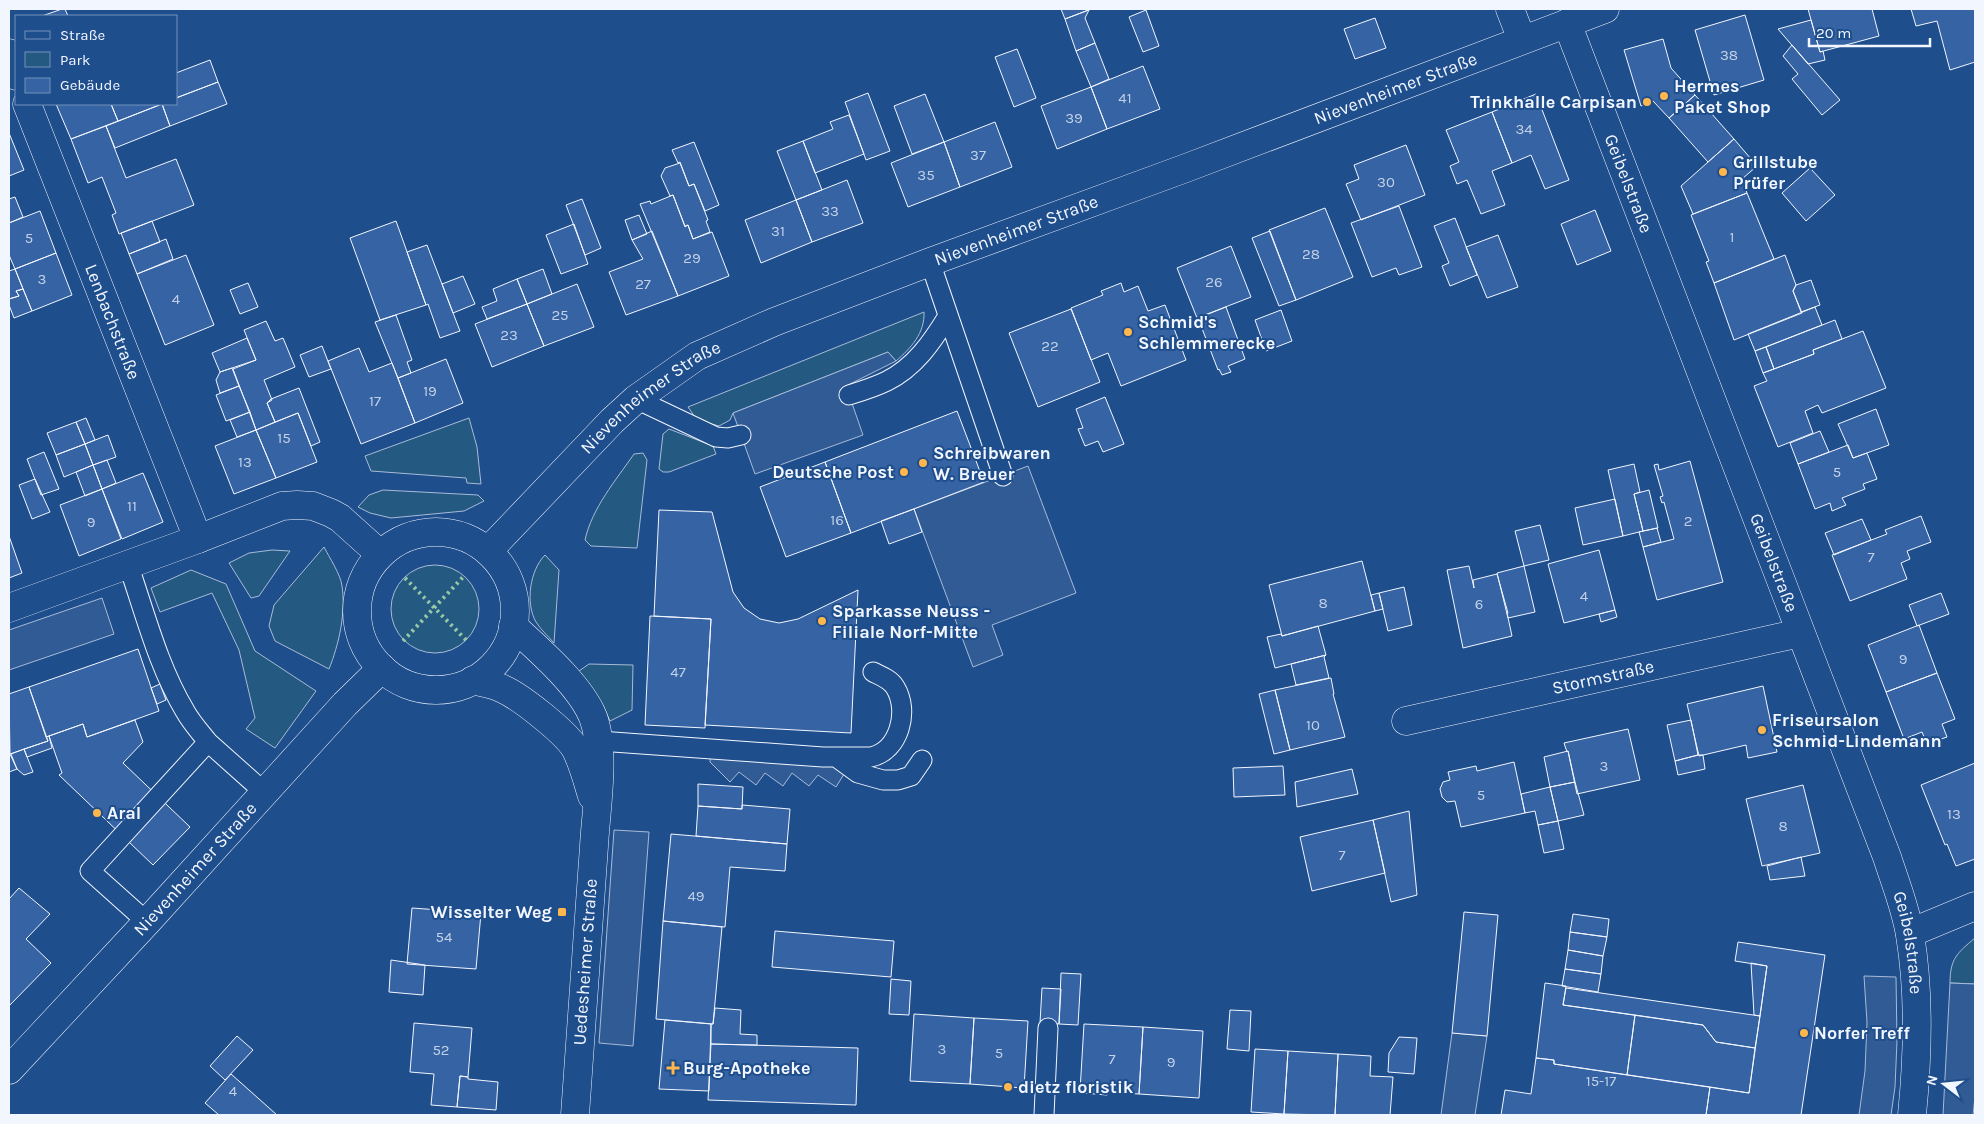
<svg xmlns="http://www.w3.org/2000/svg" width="1984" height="1124" viewBox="0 0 1984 1124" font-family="Karla,sans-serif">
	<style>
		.green { fill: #245a82; stroke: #a8bbd7 }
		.parking { fill: #305b95; stroke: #a8bbd7 }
		.building { fill: #3563a3; stroke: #f2f6ff }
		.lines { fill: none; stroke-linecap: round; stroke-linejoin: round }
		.lane-casing { stroke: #f2f6ff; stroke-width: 21 }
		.street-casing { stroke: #f2f6ff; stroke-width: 29 }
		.secondary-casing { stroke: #f2f6ff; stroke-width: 29 }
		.lane { stroke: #1f4e8c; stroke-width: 19 }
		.street { stroke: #1f4e8c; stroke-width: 28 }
		.secondary { stroke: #1f4e8c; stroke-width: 28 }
		.hedge { stroke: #97c8a6; stroke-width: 4; stroke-dasharray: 2.5 4; stroke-linecap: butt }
		.poi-dot { fill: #ffb74d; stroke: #1f4e8c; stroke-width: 2 }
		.labels { text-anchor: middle; stroke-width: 4; stroke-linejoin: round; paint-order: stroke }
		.number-label { font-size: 15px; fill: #c3d1e8 }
		.poi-label { font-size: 18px; font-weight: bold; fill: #f2f6ff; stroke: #1f4e8c; text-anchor: start }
		.street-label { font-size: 18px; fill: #f2f6ff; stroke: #1f4e8c }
	</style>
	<rect width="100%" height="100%" fill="#1f4e8c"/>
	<path class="green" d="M924,312C925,333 911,348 896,361L888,352L733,413L730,420L719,426L697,420L688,407Z
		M469,418L477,447L481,484L467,483L466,478L371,471L365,456Z
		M669,429L713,446L716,454L669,472H663L659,469L663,434Z
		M643,453L647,460L637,548L591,546L585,540C592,508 616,480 634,454Z
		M383,490L478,495L484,501L464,511L391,518L370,513L358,507L369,495Z
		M324,547C329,557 341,575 342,586C346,613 339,644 329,669L275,641L269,626L274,605Z
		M272,550L290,551L259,596L251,598L229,563L249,553Z
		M545,555L559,570L554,643C548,636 541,630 536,622C525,603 530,570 545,555Z
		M391 609a44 44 0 1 1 88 0a44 44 0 1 1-88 0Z
		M191,570L226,584L255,651L316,691L275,748L246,729L255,718L239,650L212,593L160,612L151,588Z
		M589,664L633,665L632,710L610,721L603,705L579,671Z
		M1975,938V984L1950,983C1950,959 1957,953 1975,938Z"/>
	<path class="parking" d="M888,352L896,361L846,386L863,435L755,474L733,413Z
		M1028,466L1076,593L992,625L1003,655L973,667L914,509Z
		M102,598L114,634L9,670V630Z
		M711,748L823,757L844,774L836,787L818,775L809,786L792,773L783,786L765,773L756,785L739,772L730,782L710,762Z
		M614,830L649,832L633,1046L599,1043Z
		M1864,976L1896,977L1897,1041L1895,1087L1891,1115H1859L1865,1071L1867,1022Z
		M1950,983L1975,984V1097L1973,1115H1943Z
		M1452,1033L1487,1036L1475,1115H1441Z"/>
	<path class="building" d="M62,9H65L68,16H42Z
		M1061,9H1091L1065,19Z
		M1808,9H1872L1879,36L1820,52Z
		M1911,9H1975V62L1950,70L1937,21L1916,26Z
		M1089,10L1085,18L1095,43L1076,51L1065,19Z
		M1146,10L1159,46L1143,52L1129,17Z
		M1745,15L1764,80L1714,95L1695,30Z
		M1375,18L1386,48L1355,59L1344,29Z
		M1811,20L1820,52L1823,51L1825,60L1808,64L1778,29Z
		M1663,39L1671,68L1695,95L1669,118L1653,101L1641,106L1624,50Z
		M1095,43L1109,79L1091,87L1076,51Z
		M1792,45L1840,100L1822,115L1792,79L1798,74L1783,56Z
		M1017,49L1036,98L1014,107L995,57Z
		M210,60L218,82L176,98V73Z
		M1143,66L1160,109L1107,129L1091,87Z
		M218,82L227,104L170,126L162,104H176V98Z
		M1091,87L1107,129L1057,149L1041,106Z
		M868,93L890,151L866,160L845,102Z
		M925,94L944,142L912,154L894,106Z
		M1536,94L1569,180L1545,189L1531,155L1512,163L1492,112Z
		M1695,95L1734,139L1708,162L1669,118Z
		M56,104H111L118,121L71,139Z
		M111,104H162L118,121Z
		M162,104L170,126L115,148L106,126Z
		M1492,112L1512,163L1492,171L1505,205L1481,214L1467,180L1457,184L1450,166L1459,162L1446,130Z
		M849,115L864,154L815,173L803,141L833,129L830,122Z
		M995,122L1012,167L960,187L944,142Z
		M106,126L126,178L176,159L194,205L119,234L112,215L116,213L102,177L88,183L71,139Z
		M9,133L24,170L9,176Z
		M1734,139L1757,166L1742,179L1747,193L1693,214L1681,186Z
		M803,141L822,190L796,200L777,151Z
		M694,142L719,205L705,211L694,184L689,186L680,162L678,163L672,150Z
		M944,142L960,187L908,207L891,163Z
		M1406,145L1425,195L1361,220L1346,184L1359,179L1354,165Z
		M680,163L689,186L694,184L708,220L706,221L710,232L693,239L688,225L685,226L673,195L670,196L661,176L665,168Z
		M1810,168L1835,195L1806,221L1782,193Z
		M847,180L863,223L812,242L796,200Z
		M1747,193L1774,259L1714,283L1706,262L1709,261L1691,215Z
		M673,195L685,227L688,225L693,239L712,232L729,276L678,296L640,204L650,201L651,204Z
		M15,197L23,217L9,223V199Z
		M582,199L601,248L585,255L566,205Z
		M796,200L812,242L761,263L745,220Z
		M1399,206L1422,267L1399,275L1396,268L1372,277L1351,223Z
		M1325,208L1353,277L1296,300L1269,230Z
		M1595,210L1611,251L1577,265L1561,224Z
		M40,211L56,253L15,269L9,255V223Z
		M639,215L647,234L632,240L625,220Z
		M1455,218L1477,275L1450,286L1442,266L1449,263L1434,226Z
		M152,221L160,242L129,254L121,233Z
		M396,221L426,305L380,320L350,238Z
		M574,224L588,264L561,274L546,235Z
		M652,231L678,296L626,315L609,272L643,259L632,240Z
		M1270,231L1296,300L1279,306L1252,238Z
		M1498,235L1518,287L1487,298L1466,247Z
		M166,239L173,259L137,274L129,254Z
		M427,245L460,331L440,338L428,304L426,305L407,252Z
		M1231,246L1251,297L1197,318L1177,268Z
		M56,253L72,295L32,311L15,269Z
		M186,255L214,325L165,345L137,274Z
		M1785,255L1796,285L1793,291L1802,313L1734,340L1714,283Z
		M15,269L23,289L16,291L19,296L9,299V271Z
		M543,269L552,294L527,304L517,279Z
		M463,276L475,304L453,313L442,284Z
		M517,279L527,304L487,319L482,307L497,301L493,289Z
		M1811,280L1820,305L1801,312L1793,291L1796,285Z
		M248,283L258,307L240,314L230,290Z
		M1121,283L1124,292L1138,286L1148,311L1165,305L1186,360L1121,386L1108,353L1091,360L1071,308L1103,295L1101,291Z
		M577,284L594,327L544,346L527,304Z
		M23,289L32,311L14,318L9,305V299L19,296L16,291Z
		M527,304L544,346L492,367L475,324Z
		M1226,307L1245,359L1228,366L1231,372L1222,375L1219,369L1218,370L1198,318Z
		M1815,307L1822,325L1755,351L1748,334Z
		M1071,309L1100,382L1038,407L1009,333Z
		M1281,310L1292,341L1266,351L1255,320Z
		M396,315L412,360L407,362L411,373L398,378L375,322Z
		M1835,320L1842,339L1813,350L1814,354L1774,369L1766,347Z
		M266,321L275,341L283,338L295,367L264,380L272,400L267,403L275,422L256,430L233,369L256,360L244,330Z
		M1863,331L1886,388L1822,413L1818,405L1805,411L1813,433L1778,447L1754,386L1767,381L1763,373L1814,354L1813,350Z
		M247,338L256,360L220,372L212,353Z
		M322,346L331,369L309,377L300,355Z
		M1766,347L1774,369L1763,373L1755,351Z
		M359,348L369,372L392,363L415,423L361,444L328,361Z
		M446,359L463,403L415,423L398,378Z
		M232,368L239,386L220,393L216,380L220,372Z
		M239,386L250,412L226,421L216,395Z
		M299,388L320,442L311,446L298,413L275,422L267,403L271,399Z
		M1105,397L1124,444L1103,452L1098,441L1085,446L1078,429L1083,428L1076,409Z
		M1876,409L1889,445L1853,458L1838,424Z
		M957,411L984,482L851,533L825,462Z
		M250,412L256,430L237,437L230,420Z
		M298,413L317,462L276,478L256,430Z
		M86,418L95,440L85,444L76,422Z
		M76,422L85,444L56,455L47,433Z
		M256,430L276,478L234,494L215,446Z
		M1820,431L1829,452L1798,464L1790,443Z
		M108,435L116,457L93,465L85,444Z
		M85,444L93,465L64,477L56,455Z
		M1848,445L1853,458L1867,453L1877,479L1863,484L1865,489L1842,498L1846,505L1832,511L1830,503L1815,509L1798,464Z
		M44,452L59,489L41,495L27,459Z
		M107,460L116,483L102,489L93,465Z
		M1690,461L1723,582L1657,600L1643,547L1674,539L1664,502L1662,503L1660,497L1663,496L1654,465L1658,464L1659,470Z
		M825,462L851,533L786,557L760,487Z
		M1634,464L1640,492L1634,494L1643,531L1623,536L1608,470Z
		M93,465L102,489L85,496L76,472Z
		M143,473L163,522L122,539L102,489Z
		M35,479L50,512L32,519L19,485Z
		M102,489L121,539L79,556L60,505Z
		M1649,490L1658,528L1643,531L1634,494Z
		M1615,499L1623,536L1583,545L1575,508Z
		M914,509L922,532L889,544L881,521Z
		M659,510L712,512L733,592L744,608L760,619L779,623L798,619L858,590L851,733L705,725L711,619L654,616Z
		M1921,516L1931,542L1907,551L1910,559L1901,563L1907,579L1850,601L1832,555L1887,534L1885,530Z
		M1862,519L1871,540L1834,555L1825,533Z
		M1540,525L1549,560L1524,566L1515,531Z
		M1657,528L1661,542L1643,547L1639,532Z
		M9,536L22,573L9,578Z
		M1599,550L1615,610L1564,623L1548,564Z
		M1362,561L1375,611L1282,636L1269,585Z
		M1469,566L1474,588L1473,580L1497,574L1508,613H1507L1512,636L1463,648L1447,570Z
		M1524,566L1535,612L1508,618L1497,573Z
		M1404,587L1412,625L1388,631L1379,593Z
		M1379,593L1383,609L1375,611L1371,595Z
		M1941,593L1949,614L1917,626L1909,605Z
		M1615,610L1617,617L1601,622L1599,614Z
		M650,616L711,619L705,728L645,725Z
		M1919,625L1937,673L1886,692L1868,645Z
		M1318,626L1326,655L1275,668L1267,637L1281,634L1282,636Z
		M138,649L159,711L87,737L83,724L46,737L29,687Z
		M1326,655L1324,657L1329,678L1296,685L1291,664Z
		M1937,673L1955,719L1942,724L1947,737L1927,744L1922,732L1904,739L1886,692Z
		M1331,678L1334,694H1333L1345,737L1290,750L1275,690Z
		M160,684L166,700L157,704L151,688Z
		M1763,686L1777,752L1748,758L1746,745L1699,756L1687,704Z
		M29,687L48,741L10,754L9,694Z
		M1275,690L1290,750L1274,754L1259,694Z
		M135,720L143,742L123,763L190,827L153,865L59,775L62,773L49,736L83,724L87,737Z
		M1691,720L1698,755L1675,761L1667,725Z
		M1628,729L1640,780L1577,794L1568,751L1567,752L1564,743Z
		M49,736L52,748L27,757L24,749L48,741L46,737Z
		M24,749L33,772L24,775L17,769L11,754Z
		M1568,751L1575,782L1550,787L1544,757Z
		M9,752L17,769L9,772Z
		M1698,755H1703L1705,769L1678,775L1675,761Z
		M1514,762L1525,813L1461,827L1455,801L1447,802L1442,797L1440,789L1443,782L1450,780L1448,772L1476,766L1477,771Z
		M1975,763V859L1956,866L1947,844L1945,845L1921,785Z
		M1283,766L1285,795L1234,797L1233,768Z
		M1352,769L1358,794L1297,807L1295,782Z
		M1575,782L1584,815L1558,821L1550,787Z
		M698,784L743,787L742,809L698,806Z
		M1803,785L1820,853L1762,866L1746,799Z
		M1550,787L1558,821L1538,825L1535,811L1525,813L1521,794Z
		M742,805L790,809L787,844L696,836L698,806L742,809Z
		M1409,811L1417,895L1391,902L1373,820Z
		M1373,820L1385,873L1312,891L1300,837Z
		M1558,821L1564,849L1544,853L1538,825Z
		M671,834L787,844L785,871L730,867L725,927L663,921Z
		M1801,857L1805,876L1770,880L1767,866Z
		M19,888L50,914L26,939L51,963L9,1006V899Z
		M412,908L481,913L476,969L407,964Z
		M1464,912L1498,915L1487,1036L1452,1033Z
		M1573,914L1609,919L1607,937L1570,932Z
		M663,921L722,927L713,1024L656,1019Z
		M775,931L894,941L891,977L772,967Z
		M1570,932L1607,937L1603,956L1568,950Z
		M1738,942L1825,955L1801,1115H1706L1710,1087L1749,1093L1767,966L1735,961Z
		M1568,950L1603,956L1601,974L1565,969Z
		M391,960L425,965L423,995L389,992Z
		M1751,963L1767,966L1760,1016L1754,1015Z
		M1565,969L1601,974L1598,992L1562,986Z
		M1061,973L1081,974L1078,1025L1059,1024Z
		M891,979L911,981L909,1015L889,1014Z
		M1545,983L1566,986L1563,1005L1635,1015L1627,1075L1554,1064V1060L1536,1058Z
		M1042,988L1061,989L1059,1024L1040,1023Z
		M1566,988L1760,1016L1755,1048L1716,1042L1703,1025L1563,1005Z
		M715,1008L741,1010L740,1034L757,1035V1045L711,1044V1024H713Z
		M1230,1010L1251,1011L1249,1051L1227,1049Z
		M914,1014L974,1018L970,1084L910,1081Z
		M1635,1015L1703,1025L1716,1042L1755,1048L1749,1093L1627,1075Z
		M974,1018L1028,1021L1024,1088L970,1084Z
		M665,1020L711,1024L709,1091L659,1089Z
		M414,1023L472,1028L468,1077L460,1076L457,1107L431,1105L434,1074L410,1072Z
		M1084,1024L1143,1027L1139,1094L1108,1092L1107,1095L1082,1093L1080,1091Z
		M1143,1027L1203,1031L1199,1098L1139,1094Z
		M237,1036L253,1050L225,1080L210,1066Z
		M1399,1037L1417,1038L1414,1074L1388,1072L1389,1053Z
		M711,1044L858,1048L856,1105L708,1100Z
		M1255,1049L1288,1051L1284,1114L1251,1112Z
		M1288,1051L1338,1054L1335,1115L1284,1114Z
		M1338,1054L1371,1056L1370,1076L1393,1077L1390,1115H1335Z
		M1536,1058L1554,1060V1064L1710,1087L1706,1115H1501L1505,1090L1531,1094Z
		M231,1074L277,1115H219L205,1103Z
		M460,1076L468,1077V1079L498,1082L496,1110L457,1107Z"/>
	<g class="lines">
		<defs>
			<path id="lane" d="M930,262L1003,476
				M849,395C862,391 875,387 887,381C915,367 932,342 948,316
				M636,399L716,437L728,438L741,435
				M128,564C145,613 158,666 185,711C191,722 200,732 208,742
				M599,741L823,757H871C899,751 910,711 895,687C890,679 881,676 873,672
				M836,757L858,773L883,780H898L911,776L922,760
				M147,922L90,871L208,742L264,792
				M1044,1115L1048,1028"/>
			<g id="street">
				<path d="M1510,9L1522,40"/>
				<path id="s1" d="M1567,23L1887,857C1895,882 1906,909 1910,935C1920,995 1918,1055 1912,1115"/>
				<path d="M9,53L16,76"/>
				<path id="s2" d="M27,104L198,539"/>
				<path d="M9,608L198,539L282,506L297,505L313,506L331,513L340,518L380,554"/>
				<path d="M513,626C539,650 580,685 593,717C606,751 596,809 594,846C588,936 581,1025 575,1115"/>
				<path d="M473,680C483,683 494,684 503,689C521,697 565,732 575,748C583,763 587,780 592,796"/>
				<path id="s3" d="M1406,721L1800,633"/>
				<path d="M1910,933L1975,906"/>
			</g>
			<g id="secondary">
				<circle cx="436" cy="611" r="79"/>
				<path id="s4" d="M488,551L612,421L636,399L697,356L774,322L930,262L1186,168L1605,9"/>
				<path id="s5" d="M9,1070L147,922L345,704L382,668"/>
			</g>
		</defs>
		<use href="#lane" class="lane-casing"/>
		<use href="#street" class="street-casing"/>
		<use href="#secondary" class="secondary-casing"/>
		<use href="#lane" class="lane"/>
		<use href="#street" class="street"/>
		<use href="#secondary" class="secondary"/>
		<path class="hedge" d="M405,578L466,640
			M403,641L463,577"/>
	</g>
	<g class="poi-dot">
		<circle cx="1664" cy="96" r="5"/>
		<circle cx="1647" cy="102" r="5"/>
		<circle cx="1723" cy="172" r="5"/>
		<circle cx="1128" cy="332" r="5"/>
		<circle cx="923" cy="463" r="5"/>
		<circle cx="904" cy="472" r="5"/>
		<circle cx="822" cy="621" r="5"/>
		<circle cx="1762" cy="730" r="5"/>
		<circle cx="97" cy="813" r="5"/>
		<rect x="557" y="907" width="10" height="10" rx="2.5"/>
		<circle cx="1804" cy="1033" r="5"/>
		<path d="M670.5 1060.5h5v5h5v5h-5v5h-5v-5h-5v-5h5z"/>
		<circle cx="1008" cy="1087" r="5"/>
	</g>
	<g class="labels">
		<g class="number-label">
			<text x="1729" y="60">38</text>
			<text x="1125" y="103">41</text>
			<text x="1074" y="123">39</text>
			<text x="1524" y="134">34</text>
			<text x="978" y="160">37</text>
			<text x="926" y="180">35</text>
			<text x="1386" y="187">30</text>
			<text x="830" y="216">33</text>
			<text x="778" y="236">31</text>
			<text x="1732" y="242">1</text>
			<text x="29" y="243">5</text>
			<text x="1311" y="259">28</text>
			<text x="692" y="263">29</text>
			<text x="42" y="284">3</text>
			<text x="1214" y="287">26</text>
			<text x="643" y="289">27</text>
			<text x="176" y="304">4</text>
			<text x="560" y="320">25</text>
			<text x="509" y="340">23</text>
			<text x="1050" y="351">22</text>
			<text x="430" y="396">19</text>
			<text x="375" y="406">17</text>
			<text x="284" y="443">15</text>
			<text x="245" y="467">13</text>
			<text x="1837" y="477">5</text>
			<text x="132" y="511">11</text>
			<text x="837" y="525">16</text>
			<text x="1688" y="526">2</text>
			<text x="91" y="527">9</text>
			<text x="1871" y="562">7</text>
			<text x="1584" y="601">4</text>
			<text x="1323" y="608">8</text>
			<text x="1479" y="609">6</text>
			<text x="1903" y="664">9</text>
			<text x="678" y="677">47</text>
			<text x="1313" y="730">10</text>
			<text x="1604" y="771">3</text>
			<text x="1481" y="800">5</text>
			<text x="1954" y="819">13</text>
			<text x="1783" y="831">8</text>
			<text x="1342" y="860">7</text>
			<text x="696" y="901">49</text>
			<text x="444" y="942">54</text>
			<text x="942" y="1054">3</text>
			<text x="441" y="1055">52</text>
			<text x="999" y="1058">5</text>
			<text x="1112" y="1064">7</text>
			<text x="1171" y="1067">9</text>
			<text x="1601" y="1086">15-17</text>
			<text x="233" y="1096">4</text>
		</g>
		<g class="poi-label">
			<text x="1674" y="92">Hermes<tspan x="1674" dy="21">Paket Shop</tspan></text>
			<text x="1637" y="108" text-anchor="end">Trinkhalle Carpisan</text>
			<text x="1733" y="168">Grillstube<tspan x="1733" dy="21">Prüfer</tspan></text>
			<text x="1138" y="328">Schmid's<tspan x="1138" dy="21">Schlemmerecke</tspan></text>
			<text x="933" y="459">Schreibwaren<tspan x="933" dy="21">W. Breuer</tspan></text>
			<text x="894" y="478" text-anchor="end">Deutsche Post</text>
			<text x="832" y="617">Sparkasse Neuss -<tspan x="832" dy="21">Filiale Norf-Mitte</tspan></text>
			<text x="1772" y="726">Friseursalon<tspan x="1772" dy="21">Schmid-Lindemann</tspan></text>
			<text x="107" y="819">Aral</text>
			<text x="552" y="918" text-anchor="end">Wisselter Weg</text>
			<text x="1814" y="1039">Norfer Treff</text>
			<text x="683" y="1074">Burg-Apotheke</text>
			<text x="1018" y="1093">dietz floristik</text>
		</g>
		<g class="street-label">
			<text dy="6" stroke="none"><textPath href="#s4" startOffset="1035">Nievenheimer Straße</textPath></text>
			<text dy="6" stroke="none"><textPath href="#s1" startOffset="172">Geibelstraße</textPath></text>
			<text dy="6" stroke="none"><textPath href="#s4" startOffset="630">Nievenheimer Straße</textPath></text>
			<text dy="6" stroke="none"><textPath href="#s2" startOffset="234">Lenbachstraße</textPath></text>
			<text dy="6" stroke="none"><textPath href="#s4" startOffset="225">Nievenheimer Straße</textPath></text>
			<text dy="6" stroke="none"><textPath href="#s1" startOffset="578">Geibelstraße</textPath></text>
			<text dy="6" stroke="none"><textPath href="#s3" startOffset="202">Stormstraße</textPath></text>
			<text dy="6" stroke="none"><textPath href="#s5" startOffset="274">Nievenheimer Straße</textPath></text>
			<text dy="6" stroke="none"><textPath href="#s1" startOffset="982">Geibelstraße</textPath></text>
			<text transform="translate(585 962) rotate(-86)" y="6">Uedesheimer Straße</text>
		</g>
	</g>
	<rect width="1984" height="1124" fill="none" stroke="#f2f6ff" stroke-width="20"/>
	<rect x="15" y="15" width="162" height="90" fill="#1f4e8c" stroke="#7391ba"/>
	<rect x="25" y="31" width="25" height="8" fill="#1f4e8c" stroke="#7391ba"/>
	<text x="60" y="40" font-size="15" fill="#f2f6ff">Straße</text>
	<rect x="25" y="52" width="25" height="15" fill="#245a82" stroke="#7391ba"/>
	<text x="60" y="65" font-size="15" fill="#f2f6ff">Park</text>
	<rect x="25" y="78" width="25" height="15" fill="#3563a3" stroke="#7391ba"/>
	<text x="60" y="90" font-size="15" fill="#f2f6ff">Gebäude</text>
	<g transform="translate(1944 1084) rotate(286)" stroke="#1f4e8c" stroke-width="4" paint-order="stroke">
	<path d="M0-4L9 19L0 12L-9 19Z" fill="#f2f6ff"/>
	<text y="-8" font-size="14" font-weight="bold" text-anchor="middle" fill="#f2f6ff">N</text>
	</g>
	<path d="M1809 38v8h121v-8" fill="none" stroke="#f2f6ff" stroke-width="2.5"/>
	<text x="1816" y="38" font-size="15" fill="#f2f6ff" stroke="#1f4e8c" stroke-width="4" paint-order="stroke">20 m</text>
</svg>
